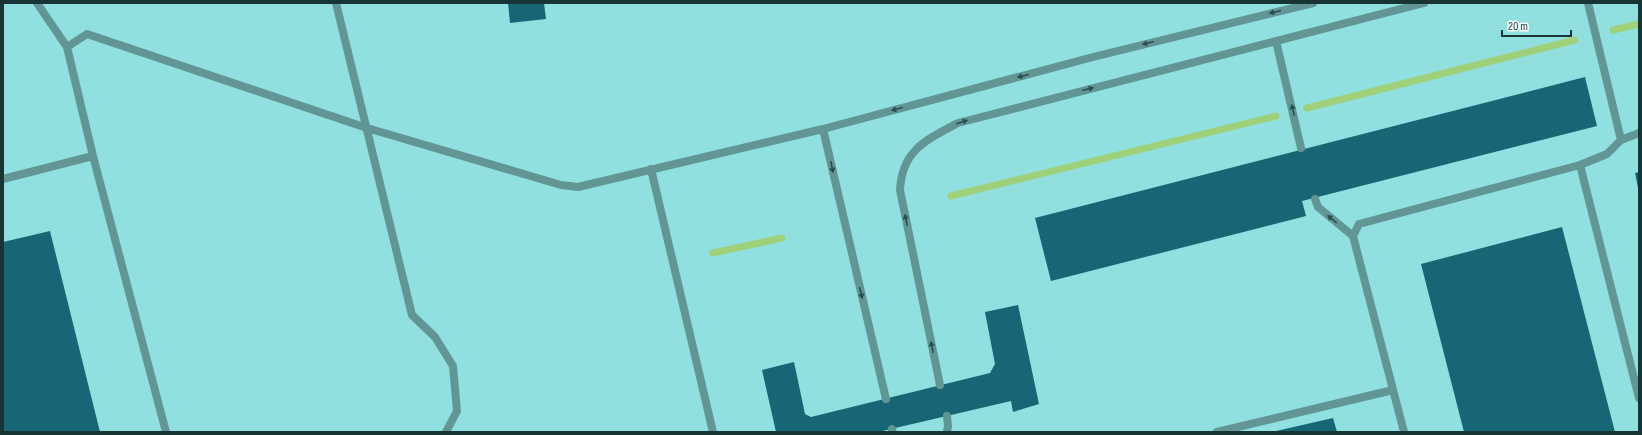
<svg xmlns="http://www.w3.org/2000/svg" width="1642" height="435" viewBox="0 0 1642 435" font-family="'Sofia Sans Condensed',sans-serif">
	<style>
		.built { fill: #8fe0de }
		.lines { fill: none; stroke-linecap: round; stroke-linejoin: round }
		.stream { stroke: #9ed17a; stroke-width: 7 }
		.building { fill: #166675 }
		.lane { stroke: #619695; stroke-width: 8 }
		.oneway { fill: #2a4d4d }
	</style>
	<rect width="100%" height="100%" fill="#a5ebe9"/>
	<path class="built" d="M3,3H1639V432H3Z"/>
	<g class="lines">
		<path class="stream" d="M1613,30L1639,24
			M1307,108L1575,40
			M951,196L1276,116
			M713,253L782,238"/>
	</g>
	<path class="building" d="M508,3H544L546,19L510,23Z
		M1585,77L1597,126L1302,201L1306,216L1051,281L1035,218Z
		M1639,172V188H1638L1635,173Z
		M1562,227L1615,432H1464L1421,264Z
		M50,231L100,432H3V242Z
		M1018,305L1039,404L1013,412L1011,401L878,432H776L762,370L794,362L805,414L811,417L990,373L995,364L985,312Z
		M1333,418L1337,432H1276V431Z"/>
	<g class="lines">
		<path class="lane" d="M37,3L67,47L93,156L166,432
			M336,3L412,315L435,337L453,366L457,411L446,432
			M1588,3L1621,140
			M1276,41L1301,148
			M67,47L87,34L367,128L561,185L578,187L823,129L1093,57L1313,3
			M823,129L886,399
			M1580,165L1639,398
			M651,169L713,432
			M3,179L93,156
			M1315,199L1318,207L1353,236L1404,432
			M1353,236L1359,224L1580,165L1607,154L1621,140L1639,133
			M940,385L900,190C902,150 926,140 958,123L1424,3
			M947,416L948,426L947,432
			M892,429L893,432
			M1217,432L1393,390"/>
	</g>
	<defs><path id="oneway-solid" d="M-6-.8H1V-3.2L6.5 0L1 3.2V.8H-6Z"/></defs>
	<g class="oneway">
		<use href="#oneway-solid" transform="translate(1275 12) rotate(167)"/>
		<use href="#oneway-solid" transform="translate(1148 43) rotate(166)"/>
		<use href="#oneway-solid" transform="translate(1023 76) rotate(166)"/>
		<use href="#oneway-solid" transform="translate(1088 89) rotate(-14)"/>
		<use href="#oneway-solid" transform="translate(897 109) rotate(165)"/>
		<use href="#oneway-solid" transform="translate(1293 110) rotate(-103)"/>
		<use href="#oneway-solid" transform="translate(962 122) rotate(-17)"/>
		<use href="#oneway-solid" transform="translate(832 167) rotate(77)"/>
		<use href="#oneway-solid" transform="translate(1332 219) rotate(-141)"/>
		<use href="#oneway-solid" transform="translate(906 220) rotate(-102)"/>
		<use href="#oneway-solid" transform="translate(861 293) rotate(77)"/>
		<use href="#oneway-solid" transform="translate(932 347) rotate(-102)"/>
	</g>
	<rect width="1642" height="435" fill="none" stroke="#183535" stroke-width="8"/>
	<path d="M1502 30v6h69v-6" fill="none" stroke="#183535" stroke-width="2"/>
	<text x="1508" y="30" font-size="12" fill="#183535" stroke="#f8fffe" stroke-width="3" paint-order="stroke">20 m</text>
</svg>
